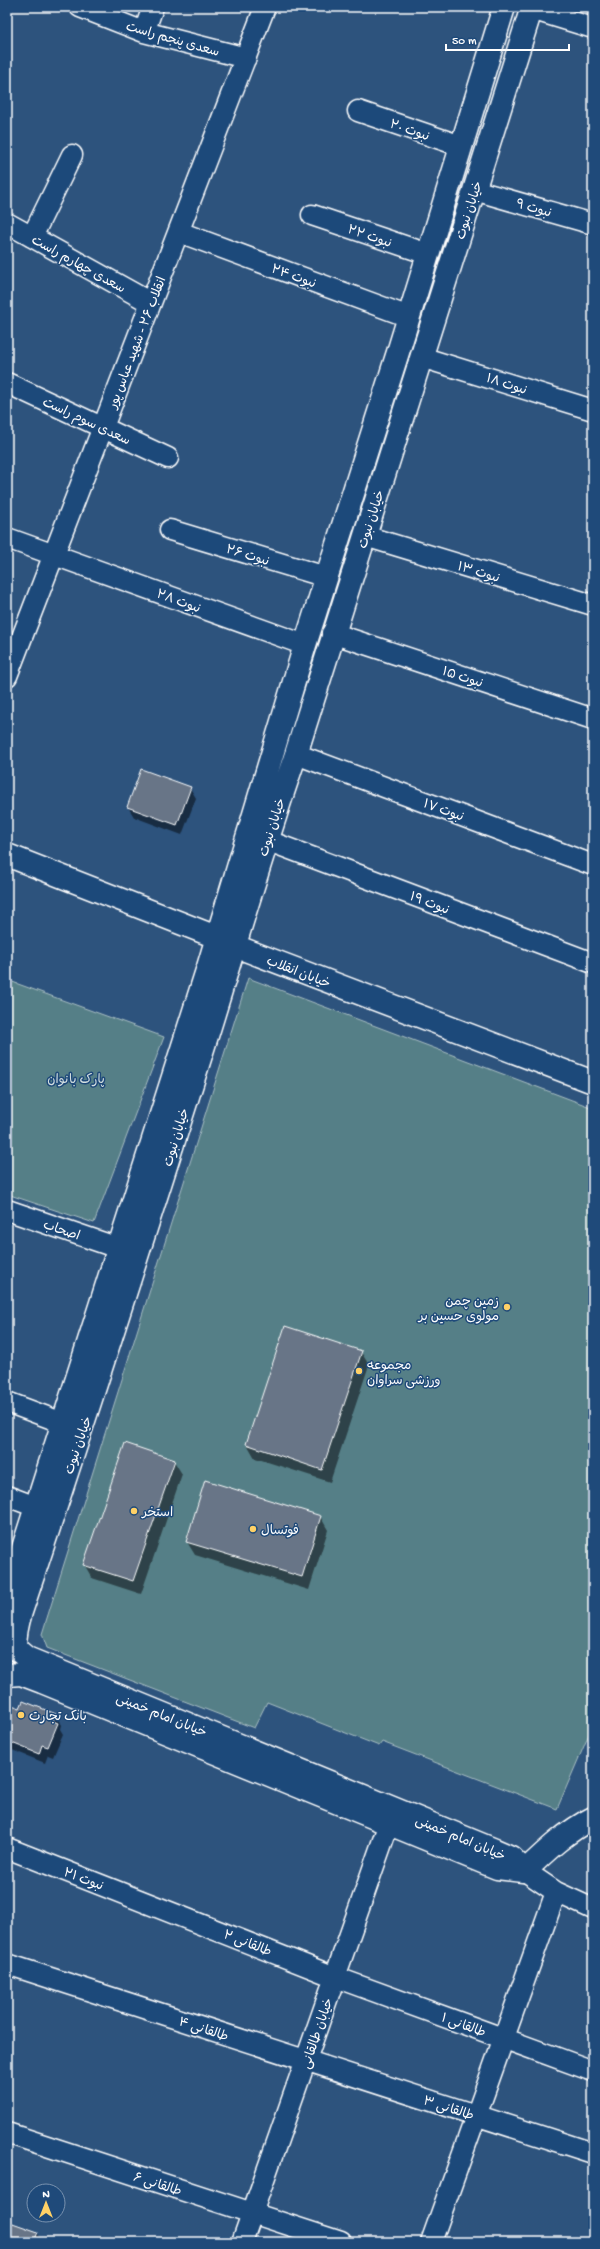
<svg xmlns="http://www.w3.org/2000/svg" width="600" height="2249" viewBox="0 0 600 2249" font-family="'Gochi Hand','Playpen Sans Arabic',sans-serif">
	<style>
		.green { fill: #557f87; stroke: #aabfc3 }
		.shadow { fill: #0007 }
		.building { fill: #677587; stroke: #fff }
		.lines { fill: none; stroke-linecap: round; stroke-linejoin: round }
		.minor-casing { stroke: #fff; stroke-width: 23 }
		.tertiary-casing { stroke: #fff; stroke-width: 25 }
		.secondary-casing { stroke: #fff; stroke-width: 25 }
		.minor { stroke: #1f4a7a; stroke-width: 20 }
		.tertiary { stroke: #1f4a7a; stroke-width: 22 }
		.secondary { stroke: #1f4a7a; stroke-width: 22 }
		.poi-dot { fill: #ffd166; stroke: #1f4a7a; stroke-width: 1.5 }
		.labels { text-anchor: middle; stroke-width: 3; stroke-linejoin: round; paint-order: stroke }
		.street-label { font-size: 13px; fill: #fff; stroke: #1f4a7a }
		.park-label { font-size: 13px; fill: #d4dfe1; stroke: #1f4a7a }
		.poi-label { font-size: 13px; fill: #fff; stroke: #1f4a7a; text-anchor: start }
	</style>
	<rect width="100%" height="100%" fill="#2d537d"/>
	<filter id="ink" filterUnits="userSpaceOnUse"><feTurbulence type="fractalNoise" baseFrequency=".025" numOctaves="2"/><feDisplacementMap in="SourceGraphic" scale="8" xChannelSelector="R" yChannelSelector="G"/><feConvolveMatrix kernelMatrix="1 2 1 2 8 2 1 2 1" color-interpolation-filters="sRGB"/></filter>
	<g filter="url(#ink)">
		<path class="green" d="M248,978L593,1108V1725L557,1809L382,1742L379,1746L267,1702L254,1728L47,1648L42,1634Z
			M7,980L164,1037L94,1223L7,1194Z"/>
		<path class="shadow" d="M190,788L196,798L182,835L134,817L128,807Z
			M286,1327L361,1352L369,1365L330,1482L255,1458L247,1444Z
			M174,1461L182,1474L141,1594L92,1578L84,1564Z
			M320,1516L328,1530L309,1590L195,1555L187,1542Z
			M21,1709L56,1715L61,1725L60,1729L63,1734L53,1757L48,1755L45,1763L7,1748V1720Z
			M7,2222L37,2232L43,2242H7Z"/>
		<path class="building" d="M141,769L191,787L177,825L127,807Z
			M285,1326L362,1351L322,1470L246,1444Z
			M125,1443L175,1460L133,1581L83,1565Z
			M205,1480L321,1516L302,1577L186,1542Z
			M23,1701L56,1714L53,1721L58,1723L48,1747L42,1745L39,1754L7,1741V1718L12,1705L20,1708Z
			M7,2221L38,2232L34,2242H7Z"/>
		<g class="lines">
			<defs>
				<path id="minor" d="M80,7L144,32L246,58
					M531,9L593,28
					M144,32L153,7
					M358,111L461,146
					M474,190L593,224
					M312,215L428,254
					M7,223L151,303
					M179,232L409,317
					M32,237L72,155
					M421,357L593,410
					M7,383L168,458
					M170,530L326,577
					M365,536L593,605
					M7,538L305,645
					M332,633L593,719
					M7,676L265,7
					M296,754L593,865
					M266,840L593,963
					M7,1210L118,1248
					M7,1402L63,1423
					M7,1496L36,1507
					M7,1848L335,1977L593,2071
					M525,1871L556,1892L593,1909
					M7,1964L593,2153
					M7,2133L341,2242
					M242,2242L389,1823
					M431,2242L556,1892"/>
				<path id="tertiary" d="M7,855L216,937L235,946L593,1082
					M525,1871C546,1851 567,1831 593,1818"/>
				<path id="secondary" d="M7,1598L208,967L305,645L399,349L504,7
					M7,1675L21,1674L42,1682L497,1868L523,1871
					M525,1871L511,1857L495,1850L27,1658L15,1648C15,1635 17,1625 21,1612C83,1426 143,1239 202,1052C233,953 262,852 296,754L532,7"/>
			</defs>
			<use href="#minor" class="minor-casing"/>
			<use href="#tertiary" class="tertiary-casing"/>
			<use href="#secondary" class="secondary-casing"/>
			<use href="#minor" class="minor"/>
			<use href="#tertiary" class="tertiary"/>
			<use href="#secondary" class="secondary"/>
		</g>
	</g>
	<g class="poi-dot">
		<circle cx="507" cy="1307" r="4"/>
		<circle cx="359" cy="1371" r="4"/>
		<circle cx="134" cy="1511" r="4"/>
		<circle cx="253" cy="1529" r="4"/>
		<circle cx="21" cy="1715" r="4"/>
	</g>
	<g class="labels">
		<g class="street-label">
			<text transform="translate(173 38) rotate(16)" y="5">سعدی پنجم راست</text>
			<text transform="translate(410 129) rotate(19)" y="5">نبوت ۲۰</text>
			<text transform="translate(534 207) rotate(16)" y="5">نبوت ۹</text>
			<text transform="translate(468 210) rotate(-72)" y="5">خیابان نبوت</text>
			<text transform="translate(370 235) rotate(19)" y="5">نبوت ۲۲</text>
			<text transform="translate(79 263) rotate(29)" y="5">سعدی چهارم راست</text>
			<text transform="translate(294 275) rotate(20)" y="5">نبوت ۲۴</text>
			<text transform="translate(136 342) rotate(-69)" y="5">انقلاب ۲۶ - شهید عباس پور</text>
			<text transform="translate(507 383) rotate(18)" y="5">نبوت ۱۸</text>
			<text transform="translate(87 420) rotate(25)" y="5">سعدی سوم راست</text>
			<text transform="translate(370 519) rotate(-72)" y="5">خیابان نبوت</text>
			<text transform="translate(248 554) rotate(17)" y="5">نبوت ۲۶</text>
			<text transform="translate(479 571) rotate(17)" y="5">نبوت ۱۳</text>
			<text transform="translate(179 600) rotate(20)" y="5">نبوت ۲۸</text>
			<text transform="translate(463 676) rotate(18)" y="5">نبوت ۱۵</text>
			<text transform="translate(444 809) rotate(20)" y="5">نبوت ۱۷</text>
			<text transform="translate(271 827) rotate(-72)" y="5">خیابان نبوت</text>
			<text transform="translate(430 902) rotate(21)" y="5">نبوت ۱۹</text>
			<text transform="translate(299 971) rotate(21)" y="5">خیابان انقلاب</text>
			<text transform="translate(175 1137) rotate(-73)" y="5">خیابان نبوت</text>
			<text transform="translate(62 1229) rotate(19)" y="5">اصحاب</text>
			<text transform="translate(77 1445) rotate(-71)" y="5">خیابان نبوت</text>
			<text transform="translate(162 1714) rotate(22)" y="5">خیابان امام خمینی</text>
			<text transform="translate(461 1837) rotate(23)" y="5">خیابان امام خمینی</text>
			<text transform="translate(84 1878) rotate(21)" y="5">نبوت ۲۱</text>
			<text transform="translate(248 1942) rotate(21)" y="5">طالقانی ۲</text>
			<text transform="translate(464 2024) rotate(20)" y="5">طالقانی ۱</text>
			<text transform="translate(204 2028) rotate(18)" y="5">طالقانی ۴</text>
			<text transform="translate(316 2033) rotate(-71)" y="5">خیابان طالقانی</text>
			<text transform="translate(449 2107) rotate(18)" y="5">طالقانی ۳</text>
			<text transform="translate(158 2183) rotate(18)" y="5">طالقانی ۶</text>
		</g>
		<g class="park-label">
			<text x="76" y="1083">پارک بانوان</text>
		</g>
		<g class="poi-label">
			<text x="499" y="1305" text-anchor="end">زمین چمن<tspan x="499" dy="15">مولوی حسین بر</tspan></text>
			<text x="367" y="1369">مجموعه<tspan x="367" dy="15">ورزشی سراوان</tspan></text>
			<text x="142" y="1516">استخر</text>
			<text x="261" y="1534">فوتسال</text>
			<text x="29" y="1720">بانک تجارت</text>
		</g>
	</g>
	<rect width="600" height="2249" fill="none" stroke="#1f4a7a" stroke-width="24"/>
	<rect x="12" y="12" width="576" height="2225" fill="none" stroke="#fff" stroke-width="1.5" filter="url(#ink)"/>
	<g transform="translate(46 2203)"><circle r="19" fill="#1f4a7a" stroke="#7992af"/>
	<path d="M0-3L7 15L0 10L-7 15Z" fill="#ffd166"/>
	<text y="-6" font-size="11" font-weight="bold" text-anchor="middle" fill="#ffffff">N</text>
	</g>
	<path d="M446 44v6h123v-6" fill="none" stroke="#ffffff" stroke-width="2"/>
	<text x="452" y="44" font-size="12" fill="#ffffff" stroke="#1f4a7a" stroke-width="3" paint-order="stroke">50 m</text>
</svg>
